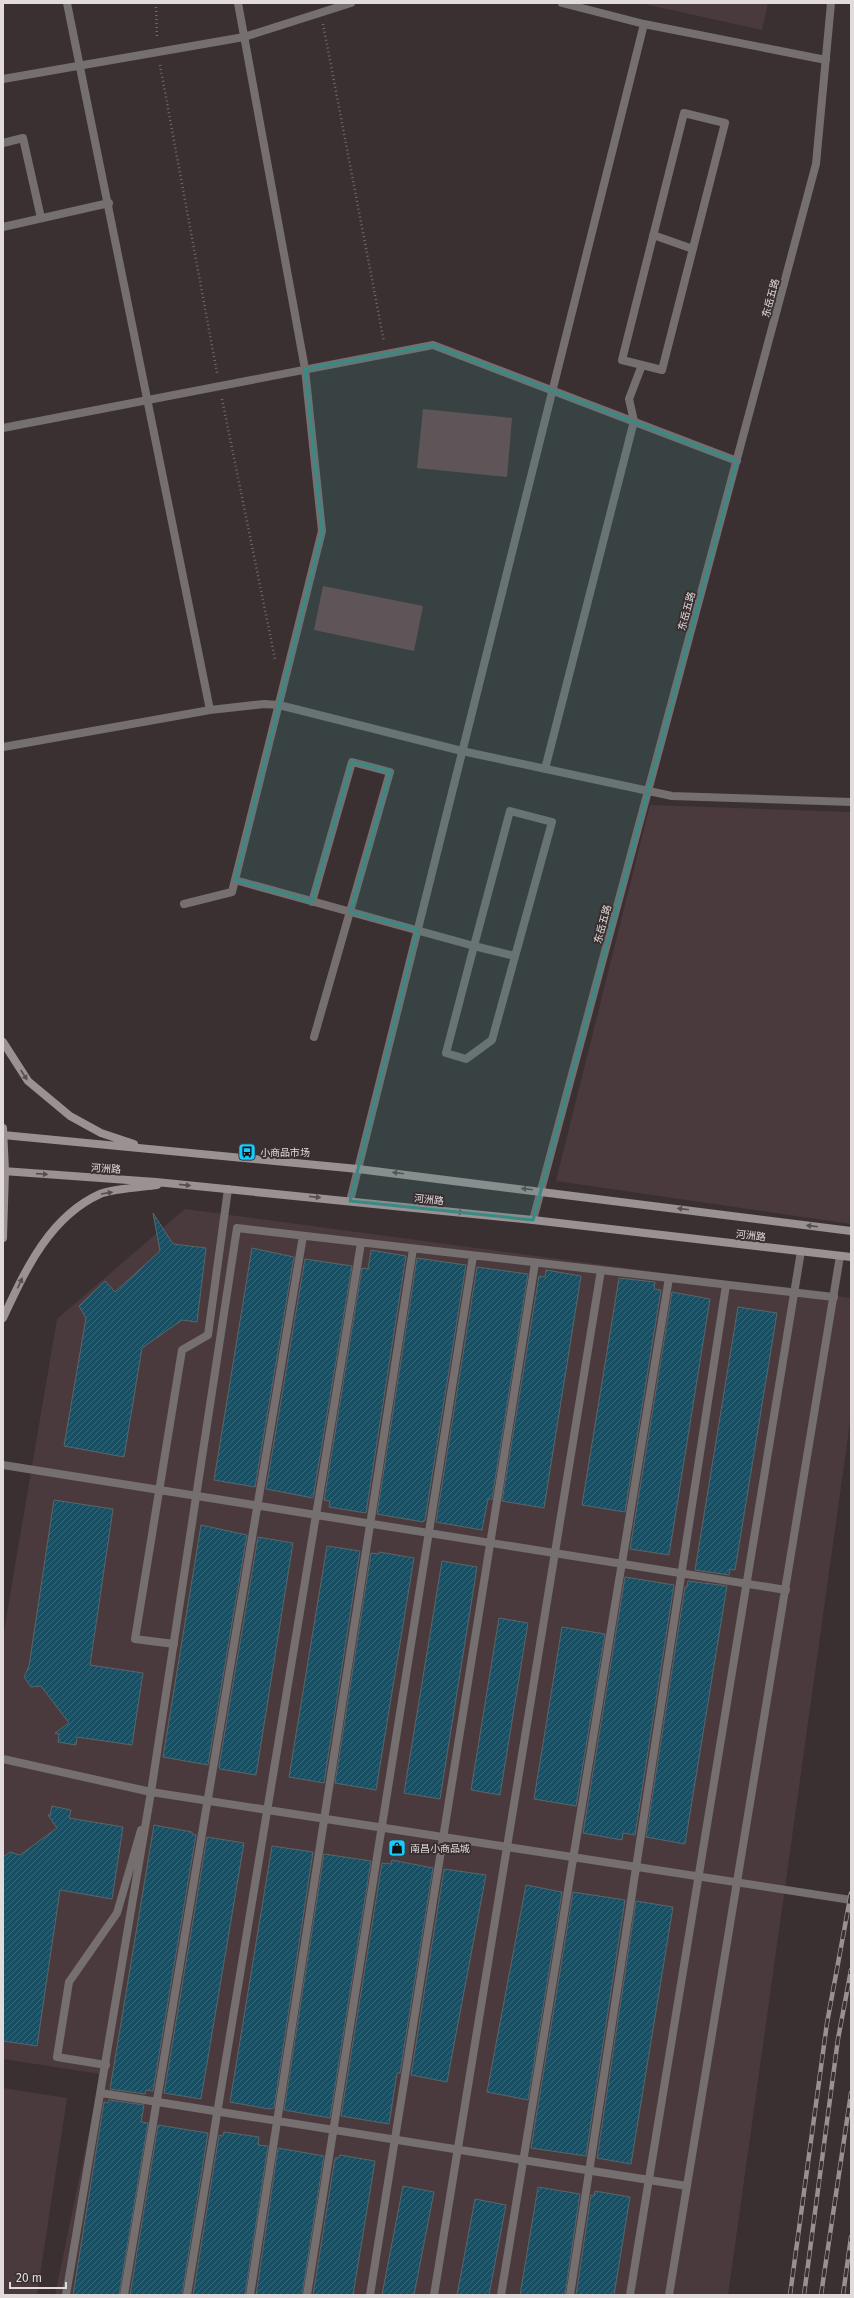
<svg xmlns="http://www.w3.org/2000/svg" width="854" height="2298" viewBox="0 0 854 2298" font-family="'Fira Sans','Noto Sans SC',sans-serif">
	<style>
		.built { fill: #4a3a3e }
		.park { fill: #6a474e }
		.building { fill: url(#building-hatch); stroke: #5a6569 }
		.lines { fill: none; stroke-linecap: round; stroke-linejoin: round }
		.path { stroke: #72696a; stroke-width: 2.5; stroke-dasharray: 1 3; stroke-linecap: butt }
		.service { stroke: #756f70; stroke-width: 8 }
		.minor { stroke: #756f70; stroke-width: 8 }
		.secondary { stroke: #999192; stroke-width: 8 }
		.rail-casing { stroke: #989091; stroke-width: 4.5 }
		.rail { stroke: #3a3032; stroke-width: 3; stroke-dasharray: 9; stroke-linecap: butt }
		.oneway { fill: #564d4f }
		.marked { fill: #398a84; fill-opacity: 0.2; stroke: #398a84; stroke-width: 3; stroke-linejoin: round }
		.labels { text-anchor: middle; stroke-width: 4; stroke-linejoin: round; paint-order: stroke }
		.street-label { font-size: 10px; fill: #e2dbdc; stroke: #3a3032 }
		.poi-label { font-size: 10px; fill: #e2dbdc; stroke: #3a3032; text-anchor: start }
	</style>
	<defs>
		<pattern id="building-hatch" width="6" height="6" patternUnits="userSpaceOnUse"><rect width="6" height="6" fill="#194f62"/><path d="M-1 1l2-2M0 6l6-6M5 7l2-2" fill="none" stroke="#3a6878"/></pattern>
	</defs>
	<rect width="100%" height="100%" fill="#3a3032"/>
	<path class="built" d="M640,3H768L762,30Z
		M650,805L851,812V1224L556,1181Z
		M185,1209L851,1298V1415L728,2295H55L101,2074L3,2059V1637L57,1319Z
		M3,2088L67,2098L37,2295H3Z"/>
	<path class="park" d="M423,409L512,418L507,477L417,468Z
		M323,586L423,606L414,651L314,630Z"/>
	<path class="building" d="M153,1213L173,1244L206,1248L197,1322L182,1320L142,1348L124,1457L64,1446L86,1318L79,1306L105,1281L115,1292L160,1251Z
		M252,1248L294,1257L255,1487L214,1480Z
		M371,1250L406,1256L366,1513L329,1507L330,1501L324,1500L362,1268L368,1269Z
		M417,1258L466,1265L425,1520L423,1522L377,1514Z
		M305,1259L352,1266L313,1498L266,1489Z
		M477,1267L528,1274L492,1499H488L482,1530L436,1522Z
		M546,1270L581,1276L544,1508L502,1501L539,1276L545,1277Z
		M619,1278L655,1282L654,1289L661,1290L625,1512L582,1505Z
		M672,1292L710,1299L669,1555L630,1549Z
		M738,1307L777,1313L735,1570L730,1569L729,1575L695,1570Z
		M54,1500L113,1509L90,1665L143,1673L132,1745L77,1737L76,1745L58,1742L59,1734L55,1733L69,1723L41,1686L31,1687L24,1677L29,1666Z
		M201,1525L247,1535L208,1765L163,1757Z
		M258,1537L293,1543L256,1775L220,1769L219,1766Z
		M327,1546L360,1551L324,1783L289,1777Z
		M379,1552L414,1558L376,1790L335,1783L371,1553L379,1554Z
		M442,1561L477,1567L440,1799L404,1793Z
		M625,1577L674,1585L635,1835L623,1833L622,1840L583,1833Z
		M688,1581L727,1586L685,1844L646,1837L685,1587H687Z
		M499,1618L528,1623L500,1795L471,1790Z
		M562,1627L605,1634L576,1806L534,1799Z
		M52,1806L71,1810L69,1818L123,1827L112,1899L60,1890L37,2046L3,2041V1857L10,1852L20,1855L57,1828L48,1815H50Z
		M154,1825L192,1832V1834L196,1835L153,2091L146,2090L145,2094L110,2089Z
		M207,1837L244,1843L201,2099L164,2093Z
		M272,1846L313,1852L274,2108L269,2109L230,2102Z
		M324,1854L371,1861L330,2118L284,2110Z
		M392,1860L433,1868L400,2073H397L389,2124L341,2116L382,1863L391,1864Z
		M444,1869L486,1875L447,2082L411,2075Z
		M526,1885L562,1892L528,2100L487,2092Z
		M573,1892L625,1900L586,2156L531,2148Z
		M636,1901L673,1907L631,2164L597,2158Z
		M109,2100L144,2105L141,2122L148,2123L119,2295H73L104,2102L108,2103Z
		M158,2125L208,2133L182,2295H130Z
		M224,2132L259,2137L258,2145L268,2146L245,2295H193L219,2135L223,2136Z
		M278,2148L324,2156L302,2295H256Z
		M340,2155L375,2161L353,2295H313L335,2158H339Z
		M403,2186L434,2192L414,2295H382Z
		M538,2187L580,2194L565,2295H520Z
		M595,2191L630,2197L614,2295H576L591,2195L594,2196Z
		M475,2199L506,2205L489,2295H457Z"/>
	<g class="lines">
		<path class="path" d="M156,3L157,38
			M323,24L384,342
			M160,65L217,373
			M222,399L275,659"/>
		<path class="service" d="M3,1465L786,1590
			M174,1644L135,1639L182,1350L208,1335L228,1189
			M3,1759L151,1792L851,1900
			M106,2065L57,2057L69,1982L117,1913L141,1830
			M101,2093L687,2186
			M66,2295L151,1792L237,1228L834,1297
			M124,2295L303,1236
			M187,2295L361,1243
			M250,2295L413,1249
			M307,2295L473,1256
			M370,2295L535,1263
			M434,2295L601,1270
			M501,2295L669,1278
			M570,2295L726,1285
			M630,2295L801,1251"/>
		<path class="minor" d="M67,3L210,710
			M562,3L644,24L826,60
			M3,79L244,37L351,3
			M3,143L23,138L41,218
			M3,227L109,203
			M653,235L693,249
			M3,428L433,345L737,461
			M3,747L210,710L264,704L279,705L462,751L672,796L851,802
			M545,769L634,421L629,399L642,365L622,360L684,113L725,123L662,370L642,365
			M235,880L474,946L446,1053L466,1059L492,1040L552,822L510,811L474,946L515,956
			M312,902L352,762L390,772L314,1037
			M184,904L232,892L322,531L305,369L238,3
			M350,1201L644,24
			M533,1220L816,164L831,3
			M669,2295L840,1256"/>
		<path class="secondary" d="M3,1042L28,1081L70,1116L101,1133L134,1144
			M3,1128L5,1171L3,1238
			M3,1135L358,1169L851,1231
			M3,1171L156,1182L533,1220L851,1257
			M3,1318C25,1271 49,1217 100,1194C112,1189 142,1187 157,1185"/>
		<defs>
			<path id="rail" d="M790,2295L827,2023L851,1893
				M804,2295L838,2039L851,1970
				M821,2295L851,2093
				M843,2295L851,2237"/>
		</defs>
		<use href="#rail" class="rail-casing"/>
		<use href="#rail" class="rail"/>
	</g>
	<defs><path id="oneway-solid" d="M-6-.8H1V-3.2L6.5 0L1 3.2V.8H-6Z"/></defs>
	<g class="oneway">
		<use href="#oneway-solid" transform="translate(24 1075) rotate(57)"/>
		<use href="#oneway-solid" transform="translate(398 1173) rotate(-173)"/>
		<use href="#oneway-solid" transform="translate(42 1174) rotate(4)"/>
		<use href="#oneway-solid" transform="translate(185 1185) rotate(6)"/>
		<use href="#oneway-solid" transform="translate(527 1189) rotate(-173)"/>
		<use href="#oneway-solid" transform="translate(107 1193) rotate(-9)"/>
		<use href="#oneway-solid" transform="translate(315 1197) rotate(6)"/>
		<use href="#oneway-solid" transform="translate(683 1209) rotate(-173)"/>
		<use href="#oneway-solid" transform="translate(458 1212) rotate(6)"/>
		<use href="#oneway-solid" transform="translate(812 1226) rotate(-173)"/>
		<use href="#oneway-solid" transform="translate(20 1283) rotate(-65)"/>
	</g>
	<path class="marked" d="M433,345L737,461L533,1220L350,1201L417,930L350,912L390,772L352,762L312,902L235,880L322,531L305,369Z"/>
	<defs>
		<symbol id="bus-square" viewBox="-11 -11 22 22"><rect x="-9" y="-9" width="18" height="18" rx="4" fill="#19cafc" stroke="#3a3032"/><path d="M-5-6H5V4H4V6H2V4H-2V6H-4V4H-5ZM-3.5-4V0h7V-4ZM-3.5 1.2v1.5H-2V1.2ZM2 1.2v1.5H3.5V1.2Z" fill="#111"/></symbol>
		<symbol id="shop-square" viewBox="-11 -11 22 22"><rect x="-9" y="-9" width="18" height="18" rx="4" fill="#19cafc" stroke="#3a3032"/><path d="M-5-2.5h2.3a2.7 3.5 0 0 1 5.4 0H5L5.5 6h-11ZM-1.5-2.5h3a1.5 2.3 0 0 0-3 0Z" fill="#111"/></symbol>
	</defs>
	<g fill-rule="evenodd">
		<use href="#bus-square" x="237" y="1142" width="20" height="20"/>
		<use href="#shop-square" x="387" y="1838" width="20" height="20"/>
	</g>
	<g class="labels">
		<g class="street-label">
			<text transform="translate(770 298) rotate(-75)" y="4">东岳五路</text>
			<text transform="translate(686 611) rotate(-75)" y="4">东岳五路</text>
			<text transform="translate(602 924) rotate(-75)" y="4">东岳五路</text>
			<text transform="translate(106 1168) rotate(4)" y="4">河洲路</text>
			<text transform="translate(429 1199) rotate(6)" y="4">河洲路</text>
			<text transform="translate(751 1235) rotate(7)" y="4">河洲路</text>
		</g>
		<g class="poi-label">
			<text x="260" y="1156">小商品市场</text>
			<text x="410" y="1852">南昌小商品城</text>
		</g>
	</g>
	<rect width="854" height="2298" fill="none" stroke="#e2dbdc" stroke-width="8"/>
	<path d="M10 2282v6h56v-6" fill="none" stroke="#e2dbdc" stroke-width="2"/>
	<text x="16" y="2282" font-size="12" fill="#e2dbdc" stroke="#3a3032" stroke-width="3" paint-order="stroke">20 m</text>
</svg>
